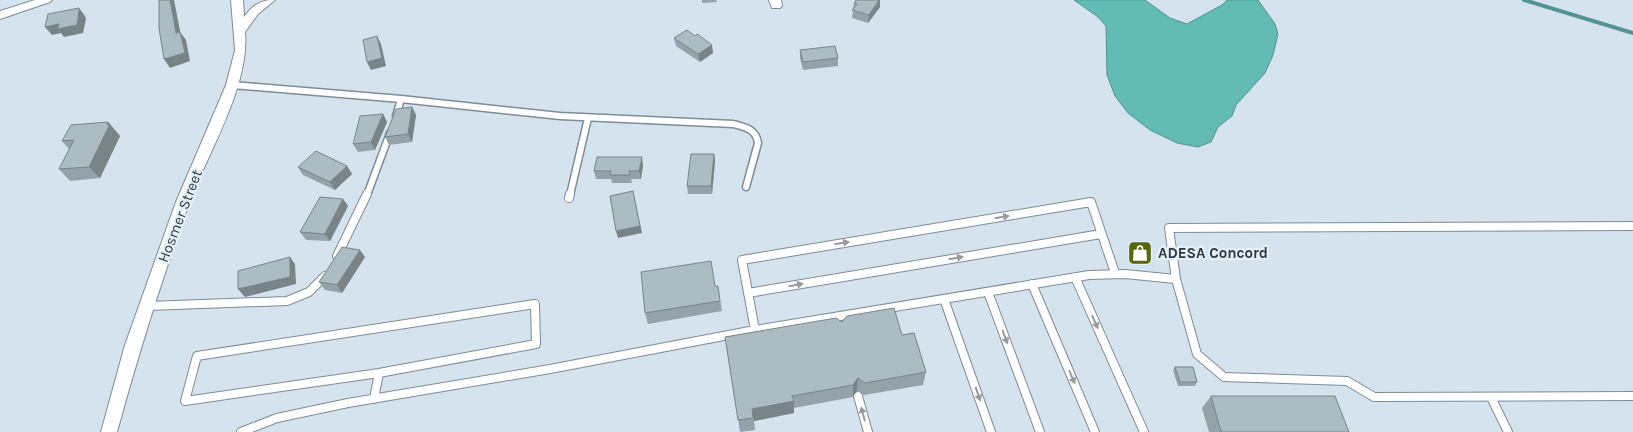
<svg xmlns="http://www.w3.org/2000/svg" width="1633" height="432" viewBox="0 0 1633 432" font-family="Karla,sans-serif">
	<style>
		.water { fill: #63bbb6; stroke: #549391 }
		.lines { fill: none; stroke-linecap: round; stroke-linejoin: round }
		.stream { stroke: #549391; stroke-width: 4 }
		.lane-far1-casing { stroke: #7e8c95; stroke-width: 9 }
		.lane-casing { stroke: #7e8c95; stroke-width: 10 }
		.street-casing { stroke: #7e8c95; stroke-width: 2 }
		.lane-far1 { stroke: #fff; stroke-width: 6 }
		.lane { stroke: #fff; stroke-width: 8 }
		.street { fill: #fff; fill-rule: evenodd }
		.wall { fill: #93a3a7 }
		.shaded-wall { fill: #788488 }
		.building { fill: #abbdc2; stroke: #788488 }
		.oneway { fill: #989b9c }
		.labels { text-anchor: middle; stroke-width: 4.5; stroke-linejoin: round; paint-order: stroke }
		.street-label { font-size: 15px; fill: #31373a; stroke: #e2f0fa }
		.poi-label { font-size: 15px; font-weight: bold; fill: #31373a; stroke: #e2f0fa; text-anchor: start }
	</style>
	<rect width="100%" height="100%" fill="#d4e3ed"/>
	<path class="water" d="M1074,0H1145L1170,18L1187,24L1222,5L1227,0H1258L1275,24L1278,34L1273,55L1265,73L1236,105L1232,116L1218,127L1211,142L1198,147L1177,143L1150,130L1128,113L1115,96L1107,75L1106,26L1098,17Z"/>
	<g class="lines">
		<path class="stream" d="M1524,0L1633,33"/>
		<defs>
			<path id="lane-far1" d="M232,85L401,99
				M396,116L401,99L560,116L733,124C745,127 756,129 758,143L746,187
				M367,195L390,133
				M570,195L588,118"/>
			<path id="lane" d="M569,198L570,194
				M337,256L367,194
				M1075,277L1144,432
				M1176,279L1197,354L1224,377L1347,381L1374,397L1633,396
				M1032,284L1095,432
				M988,292L1040,432
				M748,293L1101,234
				M944,299L991,432
				M535,304L536,344L379,373L185,401L197,356Z
				M147,306L287,301L309,292L325,276
				M755,330L742,260L1091,202L1115,273
				M858,396L868,432
				M1491,397L1508,432
				M374,399L379,373
				M241,432L277,418L348,403L550,369L755,330L1089,275L1125,274L1176,279L1169,228L1633,226"/>
			<path id="street" d="M35,0H52L50,2L0,19V11Z
				M231,0H243L244,17C253,5 260,0 275,0L258,14L245,32C250,85 208,153 189,203C162,279 138,355 117,432H101L125,345L176,202L226,85L235,50Z
				M769,0H781L782,6L780,8H772Z"/>
		</defs>
		<use href="#lane-far1" class="lane-far1-casing"/>
		<use href="#lane" class="lane-casing"/>
		<use href="#street" class="street-casing"/>
		<use href="#lane-far1" class="lane-far1"/>
		<use href="#lane" class="lane"/>
		<use href="#street" class="street"/>
	</g>
	<path class="wall" d="M702,0H716L717,2L702,3Z
		M854,3L880,7L868,23L852,18Z
		M674,38L713,53L700,62L676,46Z
		M800,50L838,58V66L803,70L800,58Z
		M412,107L416,115L412,142L389,145L385,137Z
		M383,114L387,122L375,150L358,152L353,144Z
		M108,122L120,136L100,178L70,181L59,169L69,149L62,141Z
		M714,154L715,161L712,194H688L687,186Z
		M643,165L641,179H631L632,183H612L611,179H596L594,171Z
		M347,166L352,174L335,190L303,175L298,167Z
		M343,199L348,206L330,241L306,240L300,232Z
		M365,257L342,293L325,290L319,282Z
		M715,286H718L722,311L648,324L645,313Z
		M842,322L902,335L926,372L923,385L864,395L857,391L853,397L794,408V413L754,421L755,430L740,432L725,337Z
		M1175,367L1197,382L1195,386H1178L1173,370Z
		M1211,396L1349,432H1209L1202,408Z"/>
	<path class="shaded-wall" d="M170,0H174L182,41L176,33Z
		M879,0H880V7L868,23L869,15Z
		M79,8L85,16L86,19L83,33L64,37L61,33L52,35L45,27Z
		M180,32L186,40L190,61L170,68L164,59Z
		M377,36L381,44L386,66L371,70L367,62Z
		M712,45L713,53L700,62L698,54Z
		M412,107L416,115L412,142L408,134Z
		M383,114L387,122L375,150L371,142Z
		M108,122L120,136L100,178L89,167Z
		M714,154L715,161L712,194L711,186Z
		M642,157L643,165L641,179L639,171Z
		M347,166L352,174L335,190L330,182Z
		M633,191L642,233L618,238L616,231Z
		M343,199L348,206L330,241L325,234Z
		M360,250L365,257L342,293L337,285Z
		M290,257L295,264L296,284L245,297L238,289Z
		M858,378L857,391L853,397V385Z
		M794,401V413L754,421L752,409Z"/>
	<path class="building" d="M159,0H170L176,33L180,32L185,53L164,59L159,28Z
		M856,0H879L869,15L852,10L857,4L854,3Z
		M79,8V11L77,25L57,29L59,24L45,27L48,14Z
		M687,30L695,36L697,34L712,45L698,54L674,38Z
		M377,36L382,58L367,62L363,40Z
		M835,46L838,58L803,62L800,50Z
		M412,107L408,134L385,137L396,109Z
		M383,114L371,142L353,144L360,116Z
		M108,122L107,125L110,124L89,167L59,169L74,140L62,141L71,125Z
		M316,151L347,166L330,182L298,167Z
		M691,154H714L711,186H687Z
		M597,157H642L639,171H629L630,175H610L611,171H594Z
		M633,191L640,226L616,231L610,196Z
		M320,197L343,199L325,234L300,232Z
		M342,247L360,250L337,285L319,282Z
		M290,257V277L238,289V271Z
		M711,261L715,286H718L720,301L645,313L641,272Z
		M894,308L902,335L914,333L926,372L865,383L858,378L853,385L792,396L794,401L752,409L753,418L738,420L725,337L836,318L842,322L847,316Z
		M1175,367H1193L1197,382H1180Z
		M1211,396H1335L1349,432H1221Z"/>
	<defs><path id="oneway-solid" d="M-6-.8H1V-3.2L6.5 0L1 3.2V.8H-6Z" transform="scale(1.25)"/></defs>
	<g class="oneway">
		<use href="#oneway-solid" transform="translate(1002 217) rotate(-9)"/>
		<use href="#oneway-solid" transform="translate(842 243) rotate(-9)"/>
		<use href="#oneway-solid" transform="translate(956 258) rotate(-10)"/>
		<use href="#oneway-solid" transform="translate(796 285) rotate(-10)"/>
		<use href="#oneway-solid" transform="translate(1095 322) rotate(66)"/>
		<use href="#oneway-solid" transform="translate(1005 337) rotate(69)"/>
		<use href="#oneway-solid" transform="translate(1072 377) rotate(67)"/>
		<use href="#oneway-solid" transform="translate(978 394) rotate(71)"/>
		<use href="#oneway-solid" transform="translate(863 414) rotate(-105)"/>
	</g>
	<defs>
		<symbol id="shop-square" viewBox="-11 -11 22 22"><rect x="-9" y="-9" width="18" height="18" rx="4" fill="#58660d" stroke="#e2f0fa"/><path d="M-5-2.5h2.3a2.7 3.5 0 0 1 5.4 0H5L5.5 6h-11ZM-1.5-2.5h3a1.5 2.3 0 0 0-3 0Z" fill="#fff"/></symbol>
	</defs>
	<g fill-rule="evenodd">
		<use href="#shop-square" x="1126" y="239" width="28" height="28"/>
	</g>
	<g class="labels">
		<g class="street-label">
			<text transform="translate(180 216) rotate(-69)" y="5">Hosmer Street</text>
		</g>
		<g class="poi-label">
			<text x="1158" y="258">ADESA Concord</text>
		</g>
	</g>
</svg>
